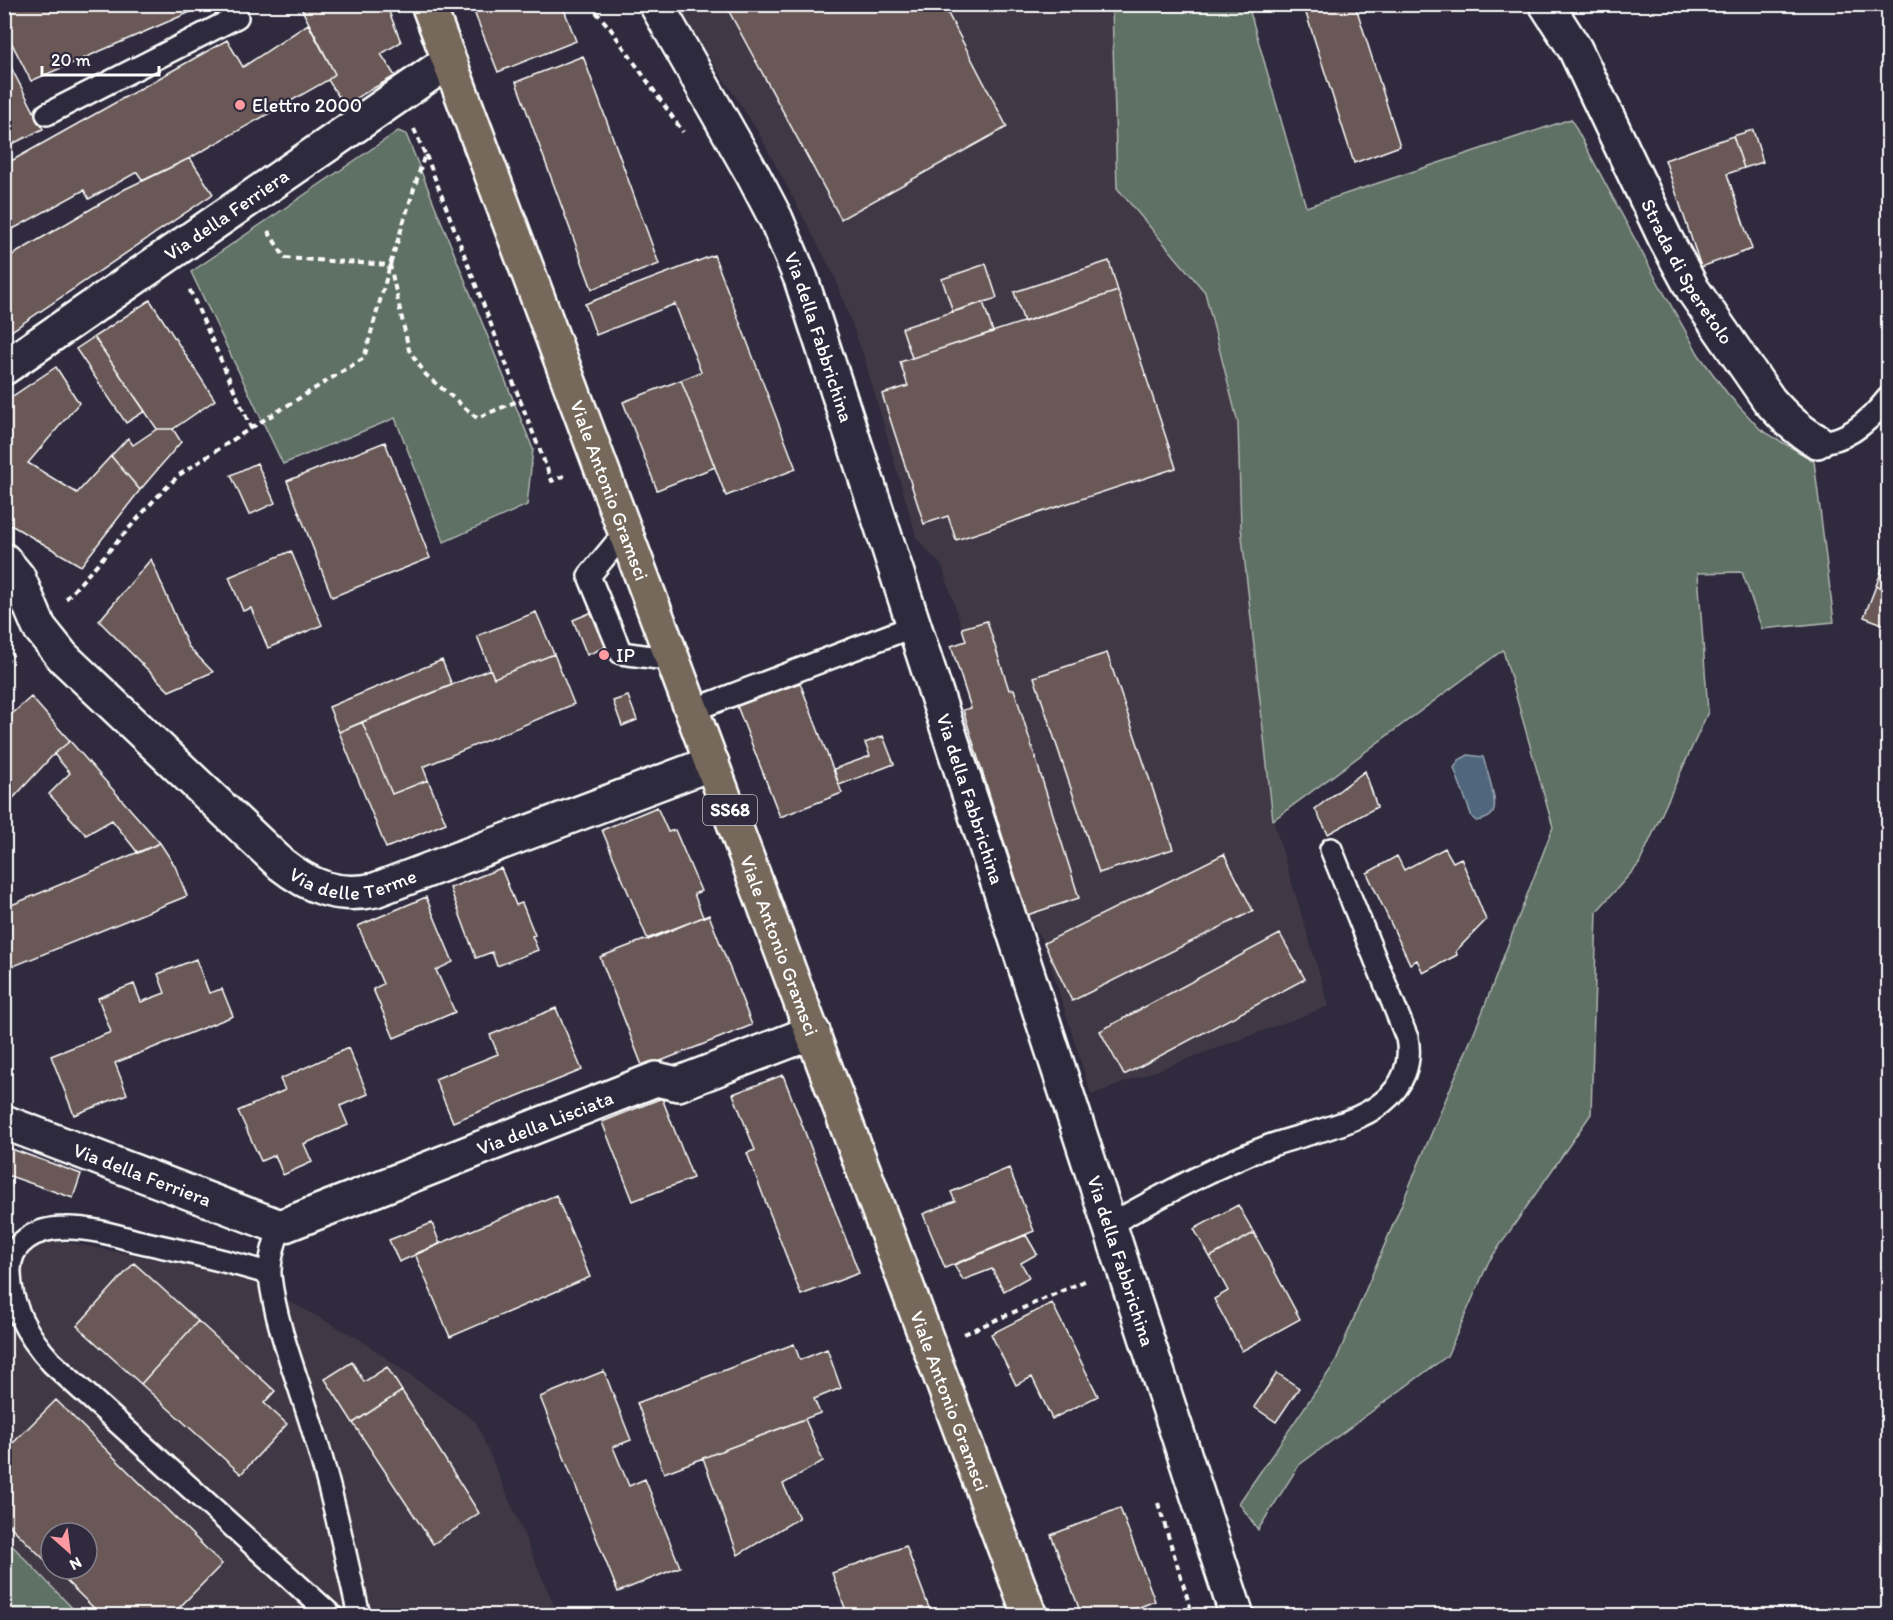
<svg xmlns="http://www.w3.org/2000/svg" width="1893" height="1620" viewBox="0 0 1893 1620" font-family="Itim,sans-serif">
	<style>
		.built { fill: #403845; fill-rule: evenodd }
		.green { fill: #5f6f65; stroke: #afb7b2; stroke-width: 1.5 }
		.water { fill: #4f667b; stroke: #95a3b0; stroke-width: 1.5 }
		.building { fill: #695957; stroke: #fff; stroke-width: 1.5 }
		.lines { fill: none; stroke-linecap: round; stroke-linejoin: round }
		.lane-casing { stroke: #fff; stroke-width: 26 }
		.street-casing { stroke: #fff; stroke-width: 38 }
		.primary-casing { stroke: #fff; stroke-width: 38 }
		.path { stroke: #fff; stroke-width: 4; stroke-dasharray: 6 4.5; stroke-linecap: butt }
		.lane { stroke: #2f2a3d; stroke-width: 21 }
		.street { stroke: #2f2a3d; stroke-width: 33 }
		.primary { stroke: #76695c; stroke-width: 33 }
		.poi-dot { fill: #ff9aa2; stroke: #2f2a3d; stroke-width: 2 }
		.labels { text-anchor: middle; stroke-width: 4.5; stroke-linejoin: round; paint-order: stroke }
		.shield { fill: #2f2a3d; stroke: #c1bfc5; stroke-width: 1.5 }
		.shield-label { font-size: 18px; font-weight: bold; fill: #fff }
		.poi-label { font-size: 20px; fill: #fff; stroke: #2f2a3d; text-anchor: start }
		.street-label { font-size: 20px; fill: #fff; stroke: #2f2a3d }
	</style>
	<rect width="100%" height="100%" fill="#2f2a3d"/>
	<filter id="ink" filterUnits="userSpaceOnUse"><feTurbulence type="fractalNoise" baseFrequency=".0167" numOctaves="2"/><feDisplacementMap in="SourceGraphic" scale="12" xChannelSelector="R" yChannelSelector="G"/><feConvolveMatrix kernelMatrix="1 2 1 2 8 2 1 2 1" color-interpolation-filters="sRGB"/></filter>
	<g filter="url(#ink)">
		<path class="built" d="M675,5H1112L1117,188L1205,292L1238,423L1241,527L1273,820L1329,1006L1091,1095L1044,943L1027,915L963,710L970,707L951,646L966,641L962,628L942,566L917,539L864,357L834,275L757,130Z
			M5,1230L241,1276L358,1338L476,1422L558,1615H80L5,1537ZM51,1533H87V1569H51Z"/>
		<path class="green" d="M1112,5H1248L1306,207L1571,119L1655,277L1699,355L1727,393L1760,429L1814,461L1834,622L1762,629L1742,572L1698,573L1708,712L1639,864L1597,911L1591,1114L1489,1261L1447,1356L1299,1465L1258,1530L1239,1503L1335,1363L1482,1013L1553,827L1503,650L1273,820L1241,527L1238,423L1205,292L1117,188Z
			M398,131L406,134L533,449L527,505L444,542L395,418L283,464L191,272Z
			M4,1537L76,1612L80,1615H5Z"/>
		<path class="water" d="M1468,755L1483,757C1486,768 1499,804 1493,813C1489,819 1482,820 1476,821L1472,817L1454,768L1459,760Z"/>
		<path class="building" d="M6,4H201L202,7L31,81L4,28V9L8,8Z
			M299,4H386L401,42L381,54L395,76L344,105L328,80L335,74Z
			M471,4H562L576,41L498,72Z
			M725,4H943L1007,127L841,219Z
			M1303,4H1355L1400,146L1354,163Z
			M308,24L335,74L328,80L190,158L143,181L137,172L89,199L84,190L13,229L4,214V165L227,40L243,67Z
			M4,54L43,129L4,148Z
			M583,56L659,264L592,289L516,82Z
			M1753,130L1763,162L1744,168L1733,136Z
			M1733,136L1744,168L1727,174L1752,249L1701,267L1665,160Z
			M190,158L213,194L4,336V260L125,189Z
			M714,255L796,469L726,496L681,380L701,372L675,304L596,335L585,304Z
			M1109,261L1118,291L1024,322L1014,292Z
			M986,264L997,298L953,312L942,279Z
			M1118,291L1176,468L956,540L948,516L924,524L882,394L908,386L900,362Z
			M150,300L215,400L173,429H157L94,337Z
			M983,302L993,332L912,358L902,328Z
			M94,337L145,411L126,423L76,349Z
			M56,367L79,403L28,463L77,493L111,456L140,490L81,566L4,521V402Z
			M681,380L715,467L657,490L623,402Z
			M157,429H173L181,442L140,490L111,456L128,438L133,445Z
			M385,442L430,558L332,597L287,481Z
			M257,463L275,503L249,515L231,475Z
			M291,551L322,625L268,648L251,608L243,611L229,577Z
			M1888,553V590L1876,586Z
			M151,559L188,646L213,672L169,691L99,621Z
			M1876,586L1888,590V626L1864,617Z
			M609,605L624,639L587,655L573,620Z
			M536,612L554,654L494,678L477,636Z
			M987,621L1009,690L1014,689L1079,898L1027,915L963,710L971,708L951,646L966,641L962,628Z
			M1107,653L1173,849L1099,873L1034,677Z
			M554,654L574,704L423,767L428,780L392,794L362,722L490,669L494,678Z
			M442,660L452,685L339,732L329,707Z
			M800,683L842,793L780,817L737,706Z
			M628,696L637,720L622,726L613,701Z
			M31,697L70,741L54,754L4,808V721Z
			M362,722L392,794L428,780L446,823L386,848L339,732Z
			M883,736L894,764L839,785L834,769L870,756L865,743Z
			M70,741L160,843L138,853L112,820L86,835L49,794L70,773L54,754Z
			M1365,771L1377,807L1328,834L1315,809Z
			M657,807L668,832L675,830L701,891L694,894L703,917L648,940L602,830Z
			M160,843L175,866L187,896L4,970V908Z
			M1445,848L1453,862L1461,858L1486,920L1456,951L1457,955L1423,973L1417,960L1410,964L1367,873L1397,856L1404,870Z
			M1224,854L1253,911L1072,1001L1044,943Z
			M501,868L516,905L522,903L535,935L532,936L538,950L497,966L492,952L476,958L450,888Z
			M426,897L453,962L436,970L455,1012L394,1038L373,989L383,984L358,926Z
			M709,915L752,1025L643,1068L600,957Z
			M1280,934L1305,979L1124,1075L1100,1031Z
			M196,959L209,993L222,989L233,1016L115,1063L127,1094L74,1115L51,1056L111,1032L98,998L134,984L141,1002L165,993L158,974Z
			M556,1008L582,1070L453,1122L435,1079L498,1054L490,1035Z
			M348,1048L368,1094L340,1106L348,1125L304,1144L312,1162L283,1175L275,1155L261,1161L238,1111L285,1090L280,1079Z
			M783,1075L859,1273L801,1295L747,1153L755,1150L733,1094Z
			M662,1098L693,1178L633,1201L602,1122Z
			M6,1147L81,1174L73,1198L4,1174Z
			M1009,1168L1034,1231L945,1268L923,1214L955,1201L951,1192Z
			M556,1195L590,1277L450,1337L415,1254Z
			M1238,1205L1254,1233L1210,1257L1194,1229Z
			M432,1223L440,1244L399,1262L389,1240Z
			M1254,1233L1300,1319L1242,1351L1214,1299L1228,1291L1210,1257Z
			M1026,1235L1037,1254L1021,1263L1029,1277L1004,1291L992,1269L963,1280L954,1265Z
			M134,1263L198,1321L141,1384L77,1326Z
			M1052,1303L1098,1396L1052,1419L1032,1377L1016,1385L991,1334Z
			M198,1321L275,1391L264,1403L287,1424L241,1474L141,1384Z
			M794,1344L800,1360L827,1349L841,1388L814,1399L820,1413L664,1473L637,1403Z
			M352,1362L364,1382L387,1367L402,1391L353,1423L325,1379Z
			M604,1371L631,1440L613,1447L629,1486L645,1479L680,1567L618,1592L540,1397Z
			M1277,1373L1299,1388L1276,1422L1254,1407Z
			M402,1391L479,1513L433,1544L353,1423Z
			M56,1400L222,1564L171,1616H102L54,1569H87V1533H51V1566L4,1520V1452Z
			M805,1419L823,1461L783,1484L799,1518L738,1555L703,1458Z
			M1120,1508L1155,1601L1117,1616H1082L1051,1535Z
			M906,1546L932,1616H848L832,1573Z"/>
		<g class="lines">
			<defs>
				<path id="lane" d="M47,114L237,17L233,4
					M1817,441C1846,444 1871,419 1888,398
					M626,531L589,576L621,653L673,660
					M693,710L914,626
					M1109,1225C1161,1196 1213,1167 1269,1146C1302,1134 1356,1125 1383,1102C1403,1086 1412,1063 1407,1038L1331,849
					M280,1227C275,1242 269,1259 270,1276C276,1328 298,1379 313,1430C332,1491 345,1553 359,1616
					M270,1274C226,1260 182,1251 137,1241C114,1235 89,1227 65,1228C37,1228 8,1242 10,1274C11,1309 29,1338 52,1363L332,1616"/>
				<g id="street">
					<path id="s1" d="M656,4L753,175L776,219L801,279L1237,1616"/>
					<path id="s2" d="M1546,4L1575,49L1665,238L1693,290L1769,400C1783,416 1798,431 1817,441"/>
					<path id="s3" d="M4,368L449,61"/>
					<path id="s4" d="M4,560L18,577L39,627L63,657L281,864C310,887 338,898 375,890L712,763"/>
					<path id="s5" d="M4,1122L280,1227L656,1079L678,1084L813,1032"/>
				</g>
				<g id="primary">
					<path id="s6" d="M428,4L1030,1616"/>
				</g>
			</defs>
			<use href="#lane" class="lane-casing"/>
			<use href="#street" class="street-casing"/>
			<use href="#primary" class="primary-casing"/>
			<path class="path" d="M589,4L610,28L683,132
				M426,155L520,400
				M268,231L285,258L390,265L409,350L426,375L477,418L520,400L552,481L566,475
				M251,428L364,358L390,265L425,154L414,129
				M66,599L156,498L179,475L251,428L188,286
				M4,663L13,654
				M964,1334L1089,1279
				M1158,1503L1193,1616"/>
			<use href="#lane" class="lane"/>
			<use href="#street" class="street"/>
			<use href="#primary" class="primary"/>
		</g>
	</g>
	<g class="poi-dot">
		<circle cx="240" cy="105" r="6"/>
		<circle cx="604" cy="655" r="6"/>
	</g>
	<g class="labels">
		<rect class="shield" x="703" y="795" width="54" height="30" rx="4.5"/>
		<g class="shield-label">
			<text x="730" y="816">SS68</text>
		</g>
		<g class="poi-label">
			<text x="252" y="112">Elettro 2000</text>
			<text x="616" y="662">IP</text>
		</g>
		<g class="street-label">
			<text dy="7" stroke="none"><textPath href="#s3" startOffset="270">Via della Ferriera</textPath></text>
			<text dy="7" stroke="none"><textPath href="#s2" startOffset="303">Strada di Speretolo</textPath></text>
			<text dy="7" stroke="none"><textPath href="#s1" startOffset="372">Via della Fabbrichina</textPath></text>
			<text dy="7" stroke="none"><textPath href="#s6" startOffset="519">Viale Antonio Gramsci</textPath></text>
			<text dy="7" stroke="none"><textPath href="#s1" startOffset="858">Via della Fabbrichina</textPath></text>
			<text dy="7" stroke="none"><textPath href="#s4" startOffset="494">Via delle Terme</textPath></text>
			<text dy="7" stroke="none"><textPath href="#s6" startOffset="1005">Viale Antonio Gramsci</textPath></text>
			<text dy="7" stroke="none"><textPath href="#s5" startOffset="580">Via della Lisciata</textPath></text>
			<text dy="7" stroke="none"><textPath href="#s5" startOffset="148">Via della Ferriera</textPath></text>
			<text dy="7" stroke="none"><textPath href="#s1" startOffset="1344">Via della Fabbrichina</textPath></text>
			<text dy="7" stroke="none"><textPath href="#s6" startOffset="1491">Viale Antonio Gramsci</textPath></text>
		</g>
	</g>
	<rect width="1893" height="1620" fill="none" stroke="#2f2a3d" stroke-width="24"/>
	<rect x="12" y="12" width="1869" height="1596" fill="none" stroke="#fff" stroke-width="2" filter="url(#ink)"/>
	<g transform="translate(69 1551) rotate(152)"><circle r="28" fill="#2f2a3d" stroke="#827f8b" stroke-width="1.5"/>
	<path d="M0-4.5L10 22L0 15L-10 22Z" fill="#ff9aa2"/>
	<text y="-9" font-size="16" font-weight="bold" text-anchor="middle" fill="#ffffff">N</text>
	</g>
	<path d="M42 66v9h117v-9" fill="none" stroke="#ffffff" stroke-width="3"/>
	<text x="51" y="66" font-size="18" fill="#ffffff" stroke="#2f2a3d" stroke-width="4.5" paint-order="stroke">20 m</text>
</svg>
